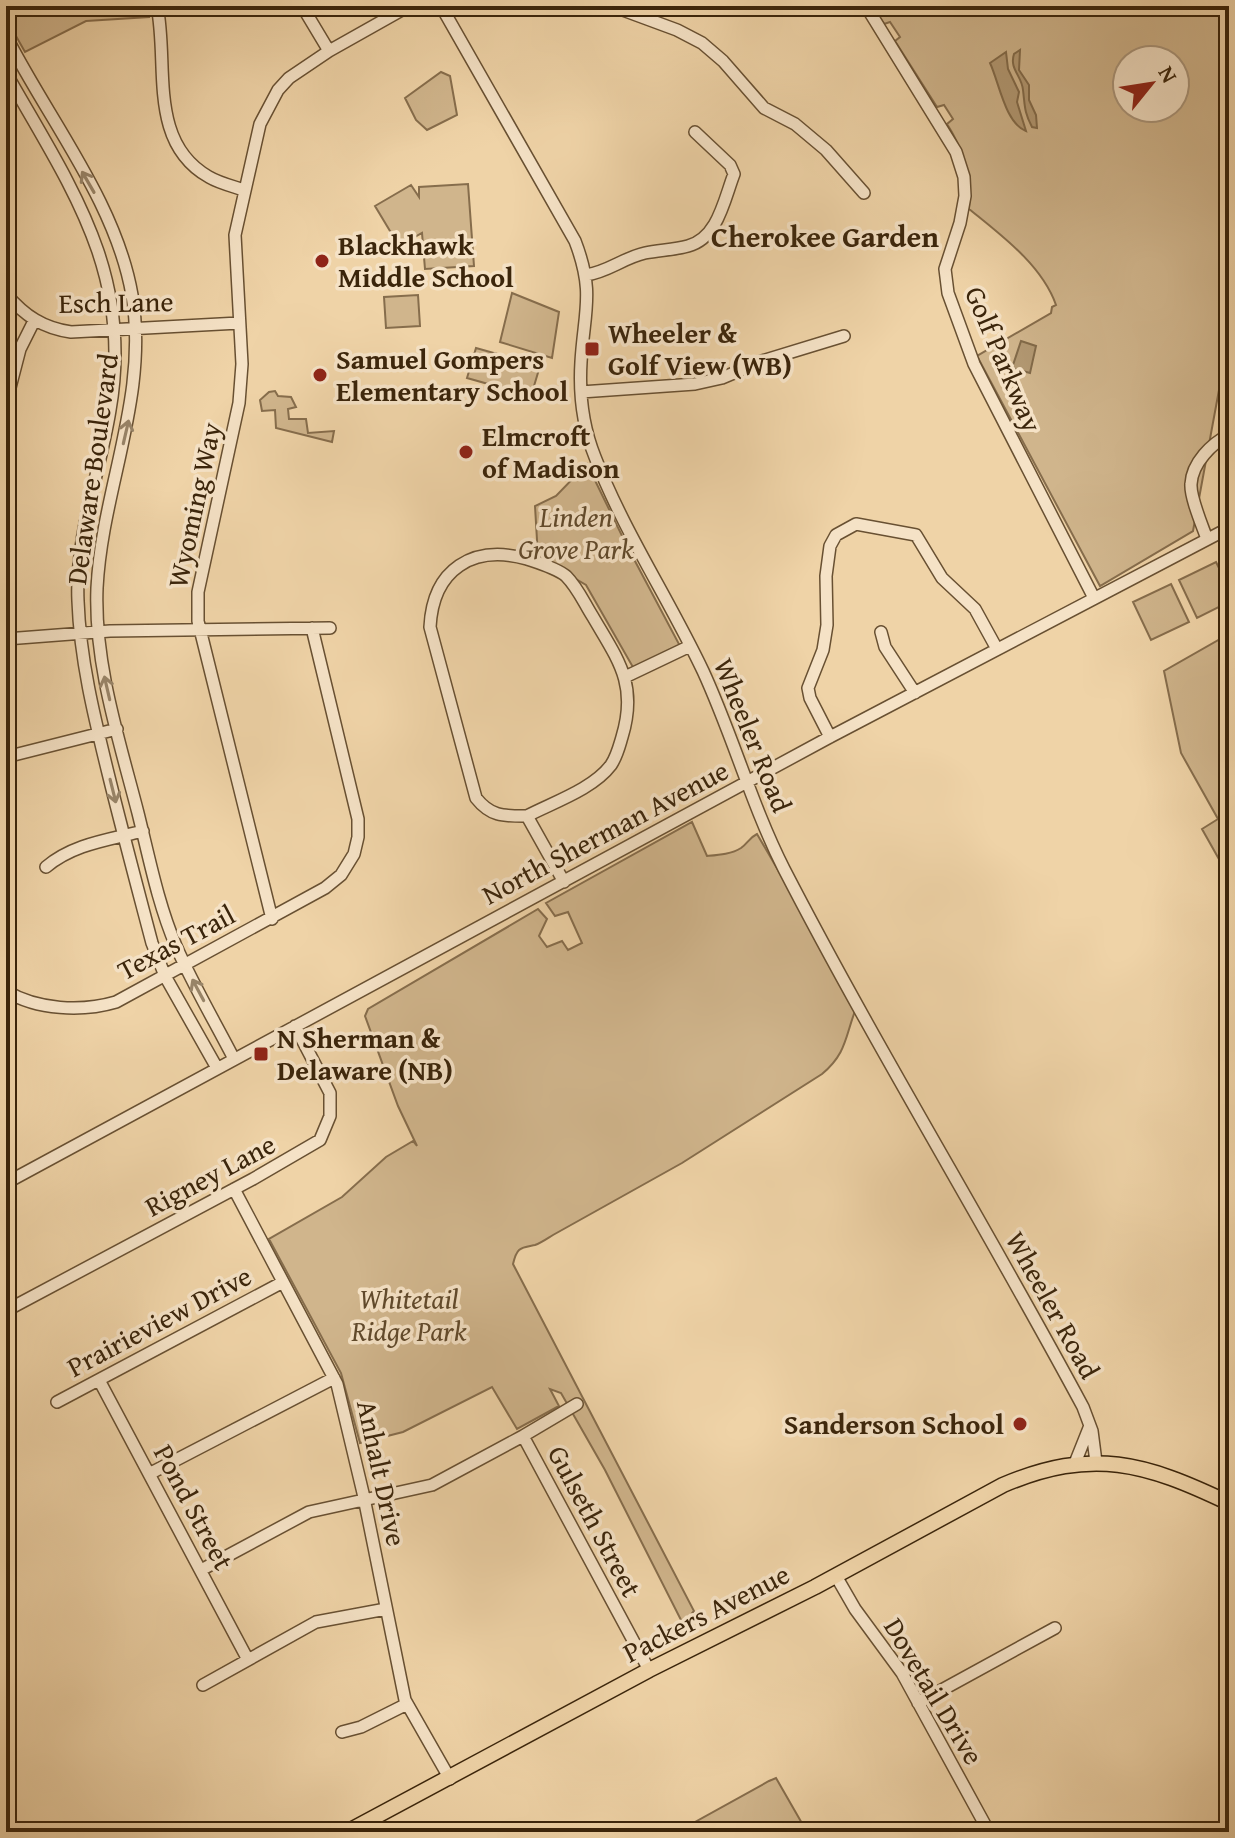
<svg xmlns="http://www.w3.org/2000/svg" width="1235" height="1838" viewBox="0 0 1235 1838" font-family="'Gentium Book Plus',serif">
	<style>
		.green { fill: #d0b58c; stroke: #866d4c; stroke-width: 2; fill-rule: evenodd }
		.water { fill: #b29872; stroke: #826a49; stroke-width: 2 }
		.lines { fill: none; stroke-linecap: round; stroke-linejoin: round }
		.minor-casing { stroke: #685032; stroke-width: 14 }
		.major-casing { stroke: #3b250b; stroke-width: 17 }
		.minor { stroke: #f5e2c6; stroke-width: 11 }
		.major { stroke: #efd3a7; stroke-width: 14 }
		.oneway { stroke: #988468 }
		.poi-dot { fill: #8f2418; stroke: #f5e2c6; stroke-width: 3 }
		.labels { text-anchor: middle; stroke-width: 7; stroke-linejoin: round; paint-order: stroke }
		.poi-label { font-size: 28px; font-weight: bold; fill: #3b250b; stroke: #f5e2c6; text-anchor: start }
		.street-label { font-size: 28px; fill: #3b250b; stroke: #f5e2c6 }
		.park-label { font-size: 28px; font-style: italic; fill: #60492b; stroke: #f5e2c6 }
		.neighbourhood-label { font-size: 30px; font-weight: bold; fill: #3b250b; stroke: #f5e2c6 }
	</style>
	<rect width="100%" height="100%" fill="#efd3a7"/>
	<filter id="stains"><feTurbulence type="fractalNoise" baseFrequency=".0025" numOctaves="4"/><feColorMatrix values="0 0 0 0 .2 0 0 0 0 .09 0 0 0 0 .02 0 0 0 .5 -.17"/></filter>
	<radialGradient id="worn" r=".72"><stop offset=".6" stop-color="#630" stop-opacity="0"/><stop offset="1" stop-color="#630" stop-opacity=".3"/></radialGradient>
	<path class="green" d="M6,6H147L149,17L86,21L25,52L8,22Z
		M1229,6V385L1219,390L1193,531L1100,586L977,356L1051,313L1052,307L1056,305C1042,265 1001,235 969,209C971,177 964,150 947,124L953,119L944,105L937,107L895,41L900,37L890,22L884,24L873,7ZM1127,60H1175V108H1127Z
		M441,72L450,76L457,115L427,130L416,120L405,98Z
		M468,184L474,266L425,269L422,233L399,246L375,206L411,185L419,197V187Z
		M512,293L559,312L552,358L500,342Z
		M418,295L420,326L386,328L384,297Z
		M476,348L540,366L531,396L467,378Z
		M275,391L278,396L291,397L296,407L288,409L289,419H306L308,433L334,431L332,442L276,428L275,410L262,411L260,400L269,392Z
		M587,464L627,546L680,646L634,669L586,585L538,557L535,506L556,496Z
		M1216,562L1229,588V602L1197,618L1179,580Z
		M1171,584L1189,622L1151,640L1133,602Z
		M1229,634V877L1202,829L1218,819L1181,753L1164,671Z
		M692,822L707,856C718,855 732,854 741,848C748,843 749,838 757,834L799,906L855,1011C845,1038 846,1054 822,1074L682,1163L553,1235C548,1238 541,1243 535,1245C520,1248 517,1247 513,1264L694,1611L683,1624L605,1470L561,1393L550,1389L559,1406L517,1429L492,1387L403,1432L360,1443L341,1373L269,1239L342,1197L386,1157L413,1141L417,1146L398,1106L365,1016L368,1009L538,909L547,919L539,936L547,947L562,941L568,950L582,943L568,912L555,916L546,903Z
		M776,1778L807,1832H677L769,1781Z"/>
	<path class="water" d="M1020,50L1019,70L1029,85V100L1036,115L1037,128L1032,127C1024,112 1025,106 1023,90C1022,76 1009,69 1014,54Z
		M1006,52L1008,69L1019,92L1017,102L1026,131C1005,123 999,82 990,63Z
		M1021,341L1036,346L1030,373L1012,368Z"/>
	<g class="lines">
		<defs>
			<path id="minor" d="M157,6C169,64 147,142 209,177C219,183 232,186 244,190
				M302,6L329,51
				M441,6L575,241C595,293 584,311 581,362C579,394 583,427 595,457C624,532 669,599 703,671C733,736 752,806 784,869C878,1051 986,1226 1083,1407L1092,1431L1096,1462
				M612,6L677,30L702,43L723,61L764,108L795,124L826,150L864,193
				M866,6L956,152L964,177L965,196L960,223L945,269L948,293L974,364L1094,598
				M6,36C48,119 116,202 132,295C149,396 102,489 97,588C94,664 119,739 138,813C149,857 158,904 176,946C193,985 215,1022 234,1059
				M6,73C70,186 134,273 110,410C100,473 75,536 78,601C80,659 94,716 108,773C122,830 137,886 152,943L165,976L217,1068
				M586,275C608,272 623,258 645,253C659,250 674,250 688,246C718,238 724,200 734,174L730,165L695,132
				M6,294C25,316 43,328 71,332L239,323
				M581,392L695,384L722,378L762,361L844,336
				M6,403L20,349L34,321
				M1207,539C1202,525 1190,497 1191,484C1192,463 1212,443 1229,435
				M881,632L885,647L915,693
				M6,639L110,631L330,628
				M625,677L690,646
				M830,737L810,698L808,688L823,650L827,625L826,576L830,546L836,535L856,524L916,535L942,578L975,609L997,649
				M6,757L117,729
				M527,816C504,816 491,817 476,798L430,627C433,569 473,544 527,559C539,563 556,568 566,576C578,588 584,603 593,617C618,660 638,684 622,737C619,747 617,756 611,765C593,789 554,802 527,816L564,882
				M46,867C73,844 108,840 143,831
				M272,919L198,621V592L239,403L242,364L235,235L260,124L278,90L289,78L329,51L409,6
				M6,991C37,1010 82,1012 116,1002L325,888L341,875L354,854L358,837V819L312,628
				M6,1183L830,737L1229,528
				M234,1189L337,1384L363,1493L405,1700L450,1779
				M11,1308L253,1179L320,1140L330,1116V1093L295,1026
				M99,1380L247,1658
				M57,1402L283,1282
				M523,1436L649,1670
				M1075,1463L1089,1428
				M149,1474L334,1378
				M201,1570L309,1512L432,1485L523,1436L577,1404
				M836,1576L855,1609L902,1673L989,1832
				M203,1685L316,1622L386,1609
				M918,1703L1055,1628
				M342,1732L361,1727L407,1704"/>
			<path id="major" d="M347,1832L649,1670L815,1587L1003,1485C1093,1447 1145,1463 1229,1503"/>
		</defs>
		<use href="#minor" class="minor-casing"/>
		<use href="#major" class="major-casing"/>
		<use href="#minor" class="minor"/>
		<use href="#major" class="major"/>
	</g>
	<defs><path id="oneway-shaft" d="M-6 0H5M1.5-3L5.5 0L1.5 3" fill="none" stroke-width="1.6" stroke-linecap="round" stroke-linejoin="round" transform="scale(2)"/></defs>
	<g class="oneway">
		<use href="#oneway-shaft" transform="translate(88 182) rotate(-120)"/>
		<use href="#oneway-shaft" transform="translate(126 432) rotate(-77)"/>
		<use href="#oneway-shaft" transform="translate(107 688) rotate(-103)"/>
		<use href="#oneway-shaft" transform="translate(113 791) rotate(76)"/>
		<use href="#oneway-shaft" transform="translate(198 990) rotate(-118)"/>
	</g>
	<g class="poi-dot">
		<circle cx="322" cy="261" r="8"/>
		<rect x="584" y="341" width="16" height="16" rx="4"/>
		<circle cx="320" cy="375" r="8"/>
		<circle cx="466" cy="452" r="8"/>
		<rect x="253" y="1046" width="16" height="16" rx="4"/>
		<circle cx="1020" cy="1424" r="8"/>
	</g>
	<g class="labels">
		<g class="poi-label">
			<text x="338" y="255">Blackhawk<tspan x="338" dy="32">Middle School</tspan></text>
			<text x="608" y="343">Wheeler &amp;<tspan x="608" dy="32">Golf View (WB)</tspan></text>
			<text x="336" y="369">Samuel Gompers<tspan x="336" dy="32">Elementary School</tspan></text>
			<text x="482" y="446">Elmcroft<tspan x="482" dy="32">of Madison</tspan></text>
			<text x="277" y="1048">N Sherman &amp;<tspan x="277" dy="32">Delaware (NB)</tspan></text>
			<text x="1004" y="1434" text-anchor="end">Sanderson School</text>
		</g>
		<g class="street-label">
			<text transform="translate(116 302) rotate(-1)" y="10">Esch Lane</text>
			<text transform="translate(1004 359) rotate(67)" y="10">Golf Parkway</text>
			<text transform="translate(92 469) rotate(-82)" y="10">Delaware Boulevard</text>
			<text transform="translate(194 505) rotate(-78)" y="10">Wyoming Way</text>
			<text transform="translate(753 735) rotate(68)" y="10">Wheeler Road</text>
			<text transform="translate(605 832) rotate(-28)" y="10">North Sherman Avenue</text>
			<text transform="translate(176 942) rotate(-28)" y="10">Texas Trail</text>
			<text transform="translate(210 1175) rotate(-28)" y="10">Rigney Lane</text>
			<text transform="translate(1053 1305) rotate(61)" y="10">Wheeler Road</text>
			<text transform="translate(159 1321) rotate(-28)" y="10">Prairieview Drive</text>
			<text transform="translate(382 1473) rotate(78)" y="10">Anhalt Drive</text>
			<text transform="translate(194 1507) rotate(62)" y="10">Pond Street</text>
			<text transform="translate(595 1521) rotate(62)" y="10">Gulseth Street</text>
			<text transform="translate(706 1613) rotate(-27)" y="10">Packers Avenue</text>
			<text transform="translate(934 1691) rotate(59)" y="10">Dovetail Drive</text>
		</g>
		<g class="park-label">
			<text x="576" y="527">Linden<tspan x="576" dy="32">Grove Park</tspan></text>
			<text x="409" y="1309">Whitetail<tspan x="409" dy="32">Ridge Park</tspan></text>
		</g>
		<g class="neighbourhood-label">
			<text x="825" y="247">Cherokee Garden</text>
		</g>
	</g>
	<rect width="1235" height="1838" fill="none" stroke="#efd3a7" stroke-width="32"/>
	<rect x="8" y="8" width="1219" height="1822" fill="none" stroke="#3b250b" stroke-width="4"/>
	<rect x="16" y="16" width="1203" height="1806" fill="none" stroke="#3b250b" stroke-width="2"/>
	<g transform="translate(1151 84) rotate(60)"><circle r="38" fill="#f5e2c6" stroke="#ab967b" stroke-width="2"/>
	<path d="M0-6L14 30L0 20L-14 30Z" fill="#8f2418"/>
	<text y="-12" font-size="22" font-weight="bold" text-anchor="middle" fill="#3b250b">N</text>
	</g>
	<rect width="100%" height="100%" filter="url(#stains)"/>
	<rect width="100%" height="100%" fill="url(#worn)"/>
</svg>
